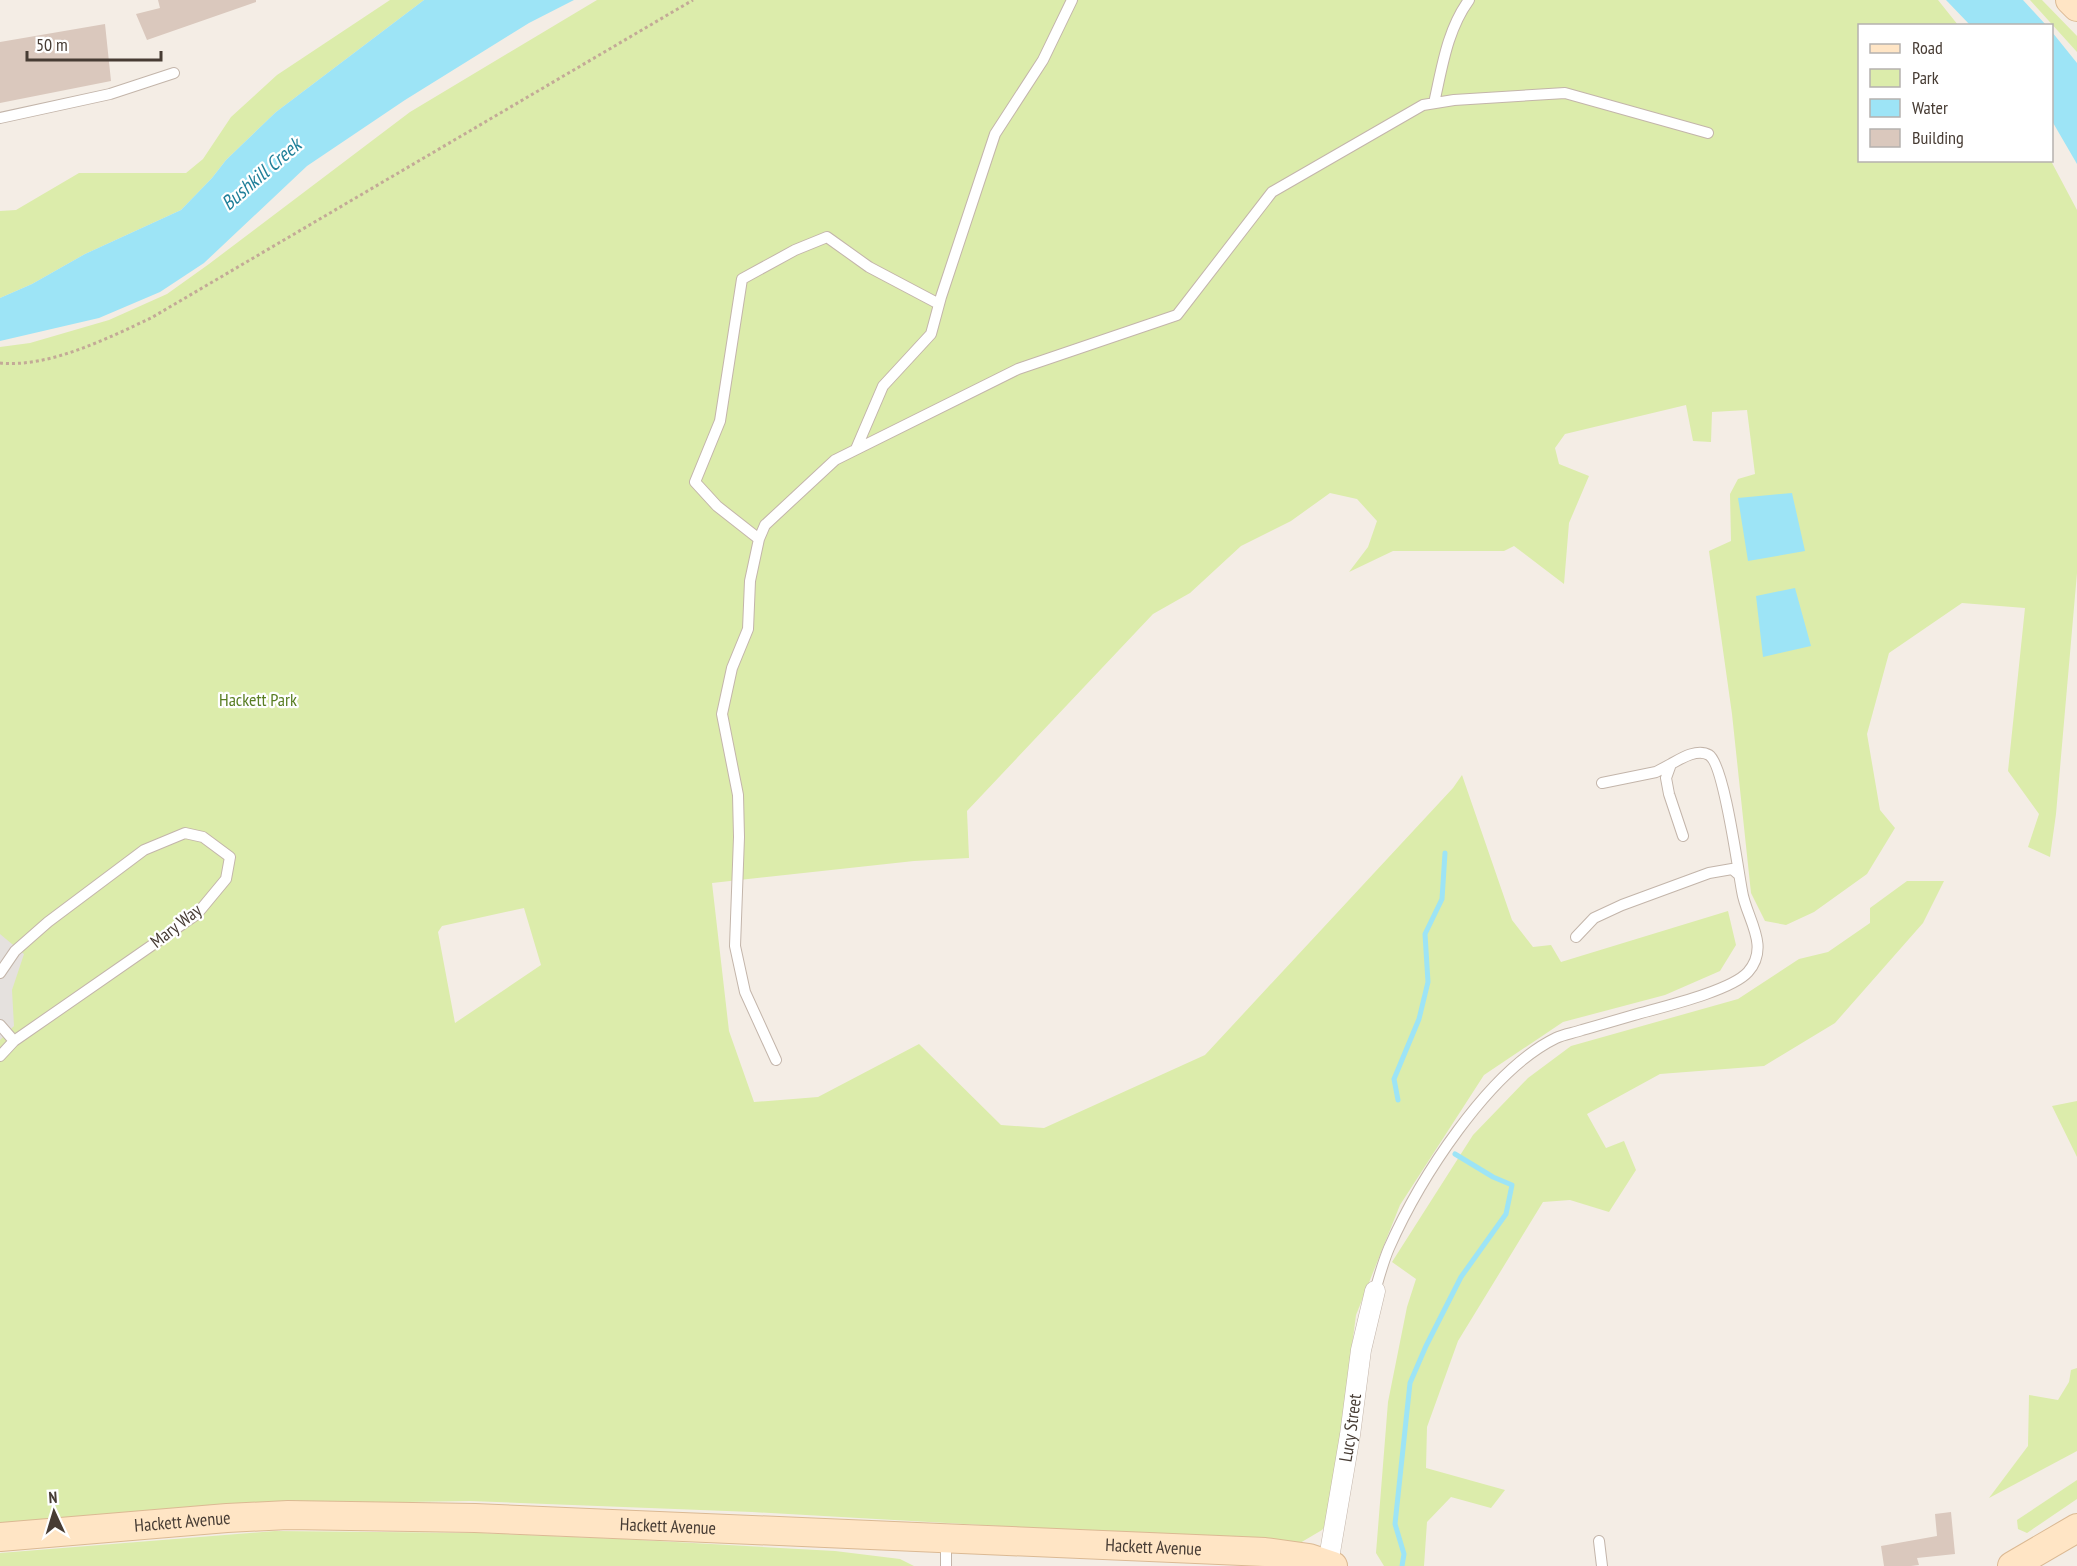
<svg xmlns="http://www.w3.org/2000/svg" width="2077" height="1566" viewBox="0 0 2077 1566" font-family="'PT Sans Narrow',sans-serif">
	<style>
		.green { fill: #dcecab; fill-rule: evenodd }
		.parking { fill: #e5e1de }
		.water { fill: #9de4f6 }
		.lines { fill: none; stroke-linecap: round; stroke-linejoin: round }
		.stream { stroke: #9de4f6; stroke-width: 5 }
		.building { fill: #dac8bd }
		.service-casing { stroke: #c3b5aa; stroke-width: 12 }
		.minor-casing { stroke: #c3b5aa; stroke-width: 21 }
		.secondary-casing { stroke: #dbb993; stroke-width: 30 }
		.path { stroke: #c3aa97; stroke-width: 3; stroke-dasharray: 3 3; stroke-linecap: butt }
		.service { stroke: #fff; stroke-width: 10 }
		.minor { stroke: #fff; stroke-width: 20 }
		.secondary { stroke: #ffe5c5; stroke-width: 28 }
		.labels { text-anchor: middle; stroke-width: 4.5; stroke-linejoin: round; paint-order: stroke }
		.park-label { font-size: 18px; fill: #597e23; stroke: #fff }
		.street-label { font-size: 18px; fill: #473c34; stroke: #fff }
		.water-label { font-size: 20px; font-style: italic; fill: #21809a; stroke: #fff }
	</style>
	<rect width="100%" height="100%" fill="#f4ede5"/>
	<path class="green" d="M390,0H424L276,112L226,160L212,178L181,210L85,254L32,284L0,298V211L16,210L79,173H186L203,159L231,117L277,75Z
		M597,0H1938L1958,25L1860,26V160L2051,161L2077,210V573L2056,814L2050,857L2028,847L2039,814L2008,771L2025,608L1962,603L1889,653L1867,734L1880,810L1895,828L1867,874L1814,912L1786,925L1765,921L1751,893L1732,714L1709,551L1731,541L1730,494L1738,479L1755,474L1747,410L1712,412L1711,442L1693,441L1686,405L1565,434L1555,448L1559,464L1589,476L1569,523L1564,584L1514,546L1504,551H1393L1349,572L1368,547L1377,521L1357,499L1330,493L1291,521L1241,546L1190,593L1153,614L967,811L969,858L914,861L712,883L729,1031L754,1102L818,1097L919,1044L1001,1125L1044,1128L1205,1055L1453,788L1462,775L1512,920L1533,947L1551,945L1561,962L1728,911L1736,945L1720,971L1665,995L1563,1022L1484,1075L1400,1205L1356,1315L1329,1521L1322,1530L1300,1543L752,1512L470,1501L341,1503L0,1537V347L30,343L109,320L167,294L209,264L410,112ZM524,908L541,965L455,1023L438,932L442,926Z
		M2030,0H2042L2077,36V52Z
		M1907,881H1944L1923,923L1835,1023L1764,1066L1660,1074L1587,1114L1606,1148L1624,1141L1636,1170L1609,1212L1570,1200L1543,1202L1458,1341L1427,1427L1426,1468L1505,1490L1491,1508L1451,1497L1427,1522L1424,1566H1384L1376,1553L1388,1402L1407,1307L1416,1279L1392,1262L1473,1135L1528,1078L1571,1046L1738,999L1799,959L1828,952L1870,923V908Z
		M2077,1101V1157L2052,1106Z
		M2077,1368V1451L1989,1498L2028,1446L2029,1395L2058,1400L2069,1382L2071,1370Z
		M2077,1480V1499L2027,1533L2018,1529L2017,1520Z
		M275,1531L480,1533L622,1539L835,1551L900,1559L914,1566H0V1553Z"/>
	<path class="parking" d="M0,934L24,954L12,990L14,1026L0,1040Z"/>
	<path class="water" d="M424,0H574L529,23L405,100L307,166L204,263L160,292L99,318L0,341V298L32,284L85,254L181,210L212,178L226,160L276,112Z
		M1946,0H2023L2046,25H1970Z
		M2052,32L2077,63V164L2052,121Z
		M1792,493L1805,551L1748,561L1738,498Z
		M1795,588L1811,646L1763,657L1756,596Z"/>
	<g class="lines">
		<path class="stream" d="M1398,1100L1394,1079L1419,1019L1428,982L1425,934L1442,899L1445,853
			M1402,1566L1404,1554L1395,1524L1410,1383L1426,1346L1461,1277L1506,1214L1512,1185L1493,1177L1455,1154"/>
	</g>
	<path class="building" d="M158,0H256V2L147,40L136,14L160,8Z
		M105,24L111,81L0,103V42Z
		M1951,1512L1955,1554L1917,1558L1919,1565L1911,1566H1884L1881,1546L1937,1536L1935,1514Z"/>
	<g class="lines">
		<defs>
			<path id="service" d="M1434,103C1442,68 1447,30 1469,0
				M0,118L110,94L174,73
				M856,449L883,386L931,334L941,297L995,134L1043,60L1072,0
				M759,539L717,506L695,482L720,421L742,279L795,250L827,237L869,267L939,304
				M1602,783L1656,772L1671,764
				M1576,937L1594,918L1622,905L1709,873L1732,869L1739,875
				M0,973L15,951L48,922L144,850L185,833L203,837L230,857L226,879L197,914L14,1041L0,1025
				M0,1056L14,1041
				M776,1060L745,992L735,946L739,837L738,795L722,714L732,668L748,629L750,581L759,539L765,525L835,460L1018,369L1177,315L1272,192L1423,105L1454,100L1565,93L1708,133
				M1375,1291C1379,1277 1383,1262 1389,1248C1419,1180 1488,1071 1556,1038C1564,1034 1574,1033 1582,1030C1600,1025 1617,1020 1634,1015C1662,1007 1731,991 1748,972C1771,946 1746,918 1742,891C1738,870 1724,764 1709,755C1697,748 1680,759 1671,764L1666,778L1669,794L1683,836
				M1599,1541L1602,1566
				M946,1566V1538"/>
			<g id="minor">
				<path id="s1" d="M1328,1564L1350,1435L1361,1350L1375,1291"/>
			</g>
			<g id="secondary">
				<path d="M2070,0L2077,7"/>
				<path id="s2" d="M0,1537L227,1518L288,1515L475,1518L1265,1552L1309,1558L1333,1566"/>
				<path d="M2012,1566L2077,1528"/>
			</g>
		</defs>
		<use href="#service" class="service-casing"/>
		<use href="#minor" class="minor-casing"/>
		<use href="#secondary" class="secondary-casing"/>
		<path class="path" d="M0,363C49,368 108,338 151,318L693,0"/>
		<use href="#service" class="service"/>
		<use href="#minor" class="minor"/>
		<use href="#secondary" class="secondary"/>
	</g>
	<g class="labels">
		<g class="park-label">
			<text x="258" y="706">Hackett Park</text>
		</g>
		<g class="street-label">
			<text transform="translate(176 926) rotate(-38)" y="6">Mary Way</text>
			<text dy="6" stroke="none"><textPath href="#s1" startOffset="138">Lucy Street</textPath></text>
			<text dy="6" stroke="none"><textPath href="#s2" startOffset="183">Hackett Avenue</textPath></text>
			<text dy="6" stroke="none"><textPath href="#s2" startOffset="669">Hackett Avenue</textPath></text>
			<text dy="6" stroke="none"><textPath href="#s2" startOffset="1155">Hackett Avenue</textPath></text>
		</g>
		<g class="water-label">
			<text transform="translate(261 174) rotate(-41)" y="7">Bushkill Creek</text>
		</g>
	</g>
	<rect x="1858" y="24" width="195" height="138" fill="#ffffff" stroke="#b5b1ae" stroke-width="1.5"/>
	<rect x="1870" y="44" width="30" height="9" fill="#ffe5c5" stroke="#b5b1ae" stroke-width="1.5"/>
	<text x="1912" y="54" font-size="18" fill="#473c34">Road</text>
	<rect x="1870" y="69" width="30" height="18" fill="#dcecab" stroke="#b5b1ae" stroke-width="1.5"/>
	<text x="1912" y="84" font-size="18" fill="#473c34">Park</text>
	<rect x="1870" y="99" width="30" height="18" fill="#9de4f6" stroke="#b5b1ae" stroke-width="1.5"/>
	<text x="1912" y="114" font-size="18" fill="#473c34">Water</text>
	<rect x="1870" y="129" width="30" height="18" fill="#dac8bd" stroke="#b5b1ae" stroke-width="1.5"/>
	<text x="1912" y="144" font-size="18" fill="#473c34">Building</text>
	<g transform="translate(54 1512) rotate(356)" stroke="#ffffff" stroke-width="4.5" paint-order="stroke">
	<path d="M0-4.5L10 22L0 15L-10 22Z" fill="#473c34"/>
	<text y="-9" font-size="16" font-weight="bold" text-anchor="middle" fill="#473c34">N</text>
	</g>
	<path d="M27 51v9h134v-9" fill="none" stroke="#473c34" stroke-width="3"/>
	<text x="36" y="51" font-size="18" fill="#473c34" stroke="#ffffff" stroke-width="4.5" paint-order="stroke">50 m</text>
</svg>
